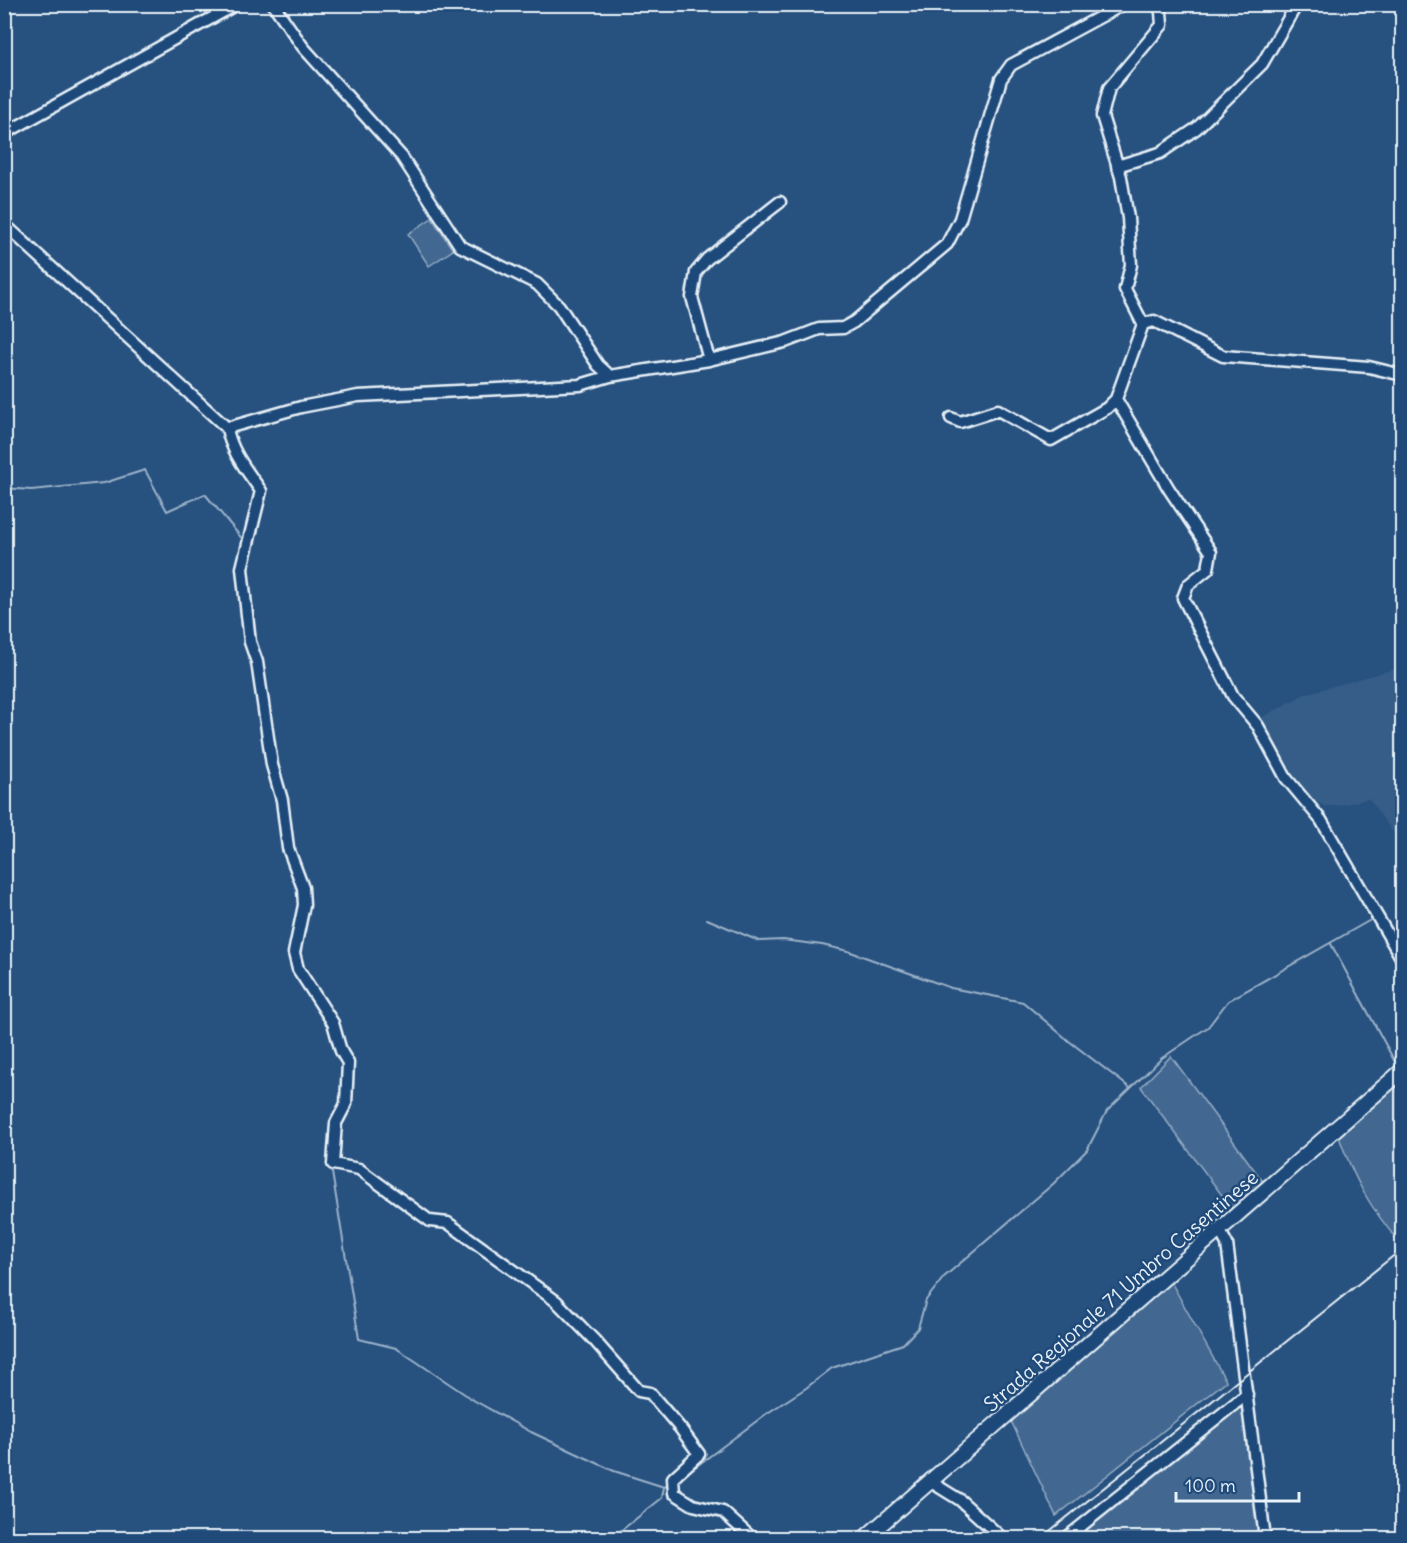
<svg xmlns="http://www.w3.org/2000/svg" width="1407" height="1543" viewBox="0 0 1407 1543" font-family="Delius,sans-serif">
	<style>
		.built { fill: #355d88 }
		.green { fill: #436891; stroke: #96acc4; stroke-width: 1.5 }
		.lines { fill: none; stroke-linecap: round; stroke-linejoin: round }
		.stream { stroke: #9db3c9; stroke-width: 2 }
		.minor-casing { stroke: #e8f1f8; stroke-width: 15 }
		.major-casing { stroke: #e8f1f8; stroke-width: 18 }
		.minor { stroke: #1f4a7a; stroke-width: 10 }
		.major { stroke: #1f4a7a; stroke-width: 14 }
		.rail { stroke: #e8f1f8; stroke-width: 2 }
		.labels { text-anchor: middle; stroke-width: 5; stroke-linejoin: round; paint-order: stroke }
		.street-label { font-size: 20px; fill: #e8f1f8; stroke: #1f4a7a }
	</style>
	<rect width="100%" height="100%" fill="#27517f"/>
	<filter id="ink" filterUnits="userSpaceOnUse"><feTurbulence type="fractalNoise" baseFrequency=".0167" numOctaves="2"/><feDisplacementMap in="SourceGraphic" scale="12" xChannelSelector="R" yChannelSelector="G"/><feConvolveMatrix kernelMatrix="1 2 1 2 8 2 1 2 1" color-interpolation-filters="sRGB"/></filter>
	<g filter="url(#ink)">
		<path class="built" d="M1402,667V845L1369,799L1336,806H1324L1311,799L1288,769L1268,730L1259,719L1305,694Z"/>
		<path class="green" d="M432,218L453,250L429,266L408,234Z
			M1171,1056L1264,1183L1233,1210L1141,1087Z
			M1396,1086L1402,1097V1239L1399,1242C1369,1206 1355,1181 1339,1137Z
			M1171,1282L1226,1381L1056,1516L1011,1421Z
			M1244,1404L1260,1538H1077V1537Z"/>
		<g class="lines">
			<path class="stream" d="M4,488L31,490L104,483L145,470L167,511L205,494L244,541
				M280,829L283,850
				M707,919L759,941L783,940L822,945L848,951L951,988L1023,1002L1069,1041L1130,1088
				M1331,944L1395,1062
				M331,1166L359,1339L396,1348L475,1401L531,1432L614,1471L664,1487L669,1485
				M682,1477L766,1414L806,1388L832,1368L903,1344L918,1328L926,1300L944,1277L1053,1184L1087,1150L1107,1111L1162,1058L1208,1027L1228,1001L1374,918
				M618,1533L662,1498L664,1487"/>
			<defs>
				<path id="minor" d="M273,4L303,47L402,157L460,246L537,284L559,306L598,365L610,376L709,360L785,342L819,329L843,328L854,322L947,244L960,219L1001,79L1011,65L1124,4
					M4,134L237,4
					M1117,166L1160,153L1197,128L1262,64L1297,4
					M4,224L227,428C231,452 248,472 261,491L242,568L246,606L250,642L257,662L272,765L282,800L288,848L303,888L304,905L294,953L298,969L333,1023L341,1051L348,1063L346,1104L336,1123L333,1164L359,1169L430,1221L448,1223L556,1301L595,1341L639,1391L650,1393L680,1428L699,1454L673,1478L674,1493L693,1505L723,1512L752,1538
					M1143,324L1154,321L1223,356L1369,367L1402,375
					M709,360L692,297L696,272L707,259L780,202
					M1116,399L1169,489L1211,552L1208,569L1188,585L1183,598L1233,696L1258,726L1286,778L1321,820L1402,959
					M951,418L960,422L998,410L1051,440L1107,408L1116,399L1143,324L1125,289L1131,265L1128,218L1121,177L1102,116L1109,88L1162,25L1161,12L1158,4
					M227,428L301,407L358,396L580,385L610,376
					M1220,1231L1227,1244L1265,1538
					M931,1482L960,1500L1002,1538
					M1066,1538L1247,1394"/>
				<path id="major" d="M865,1538L1402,1071"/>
			</defs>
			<use href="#minor" class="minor-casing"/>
			<use href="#major" class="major-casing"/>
			<use href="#minor" class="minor"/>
			<use href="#major" class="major"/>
			<path class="rail" d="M1041,1538L1402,1249"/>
		</g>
	</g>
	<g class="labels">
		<g class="street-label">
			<text transform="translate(1121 1291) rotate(-41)" y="7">Strada Regionale 71 Umbro Casentinese</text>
		</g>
	</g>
	<rect width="1407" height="1543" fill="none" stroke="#1f4a7a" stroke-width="24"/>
	<rect x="12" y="12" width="1383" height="1519" fill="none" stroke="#e8f1f8" stroke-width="2" filter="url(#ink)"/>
	<path d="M1176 1492v9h123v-9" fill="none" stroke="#e8f1f8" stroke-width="3"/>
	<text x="1185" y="1492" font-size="18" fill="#e8f1f8" stroke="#1f4a7a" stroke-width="4.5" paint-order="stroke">100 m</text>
</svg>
